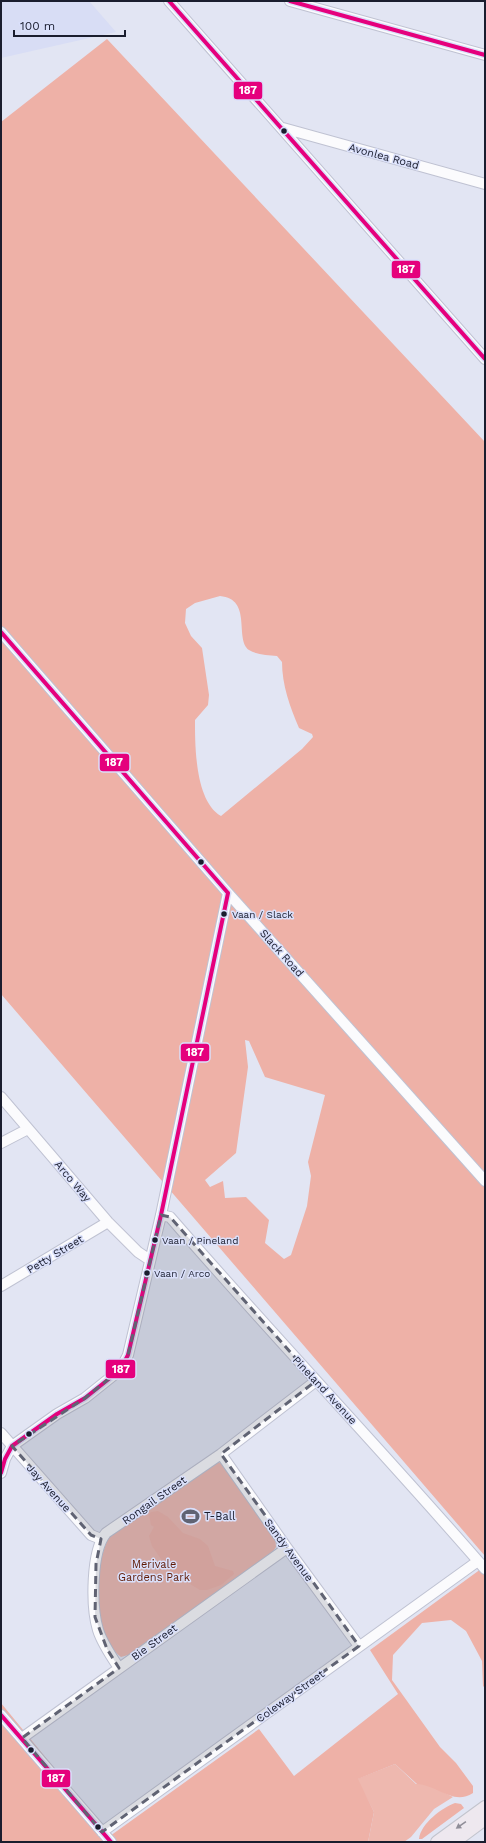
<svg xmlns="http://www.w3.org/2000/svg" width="486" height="1843" viewBox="0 0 486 1843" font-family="'Work Sans',sans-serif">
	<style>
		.built { fill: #d8ddf5 }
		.green { fill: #eeb8af }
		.forest { fill: #eeb1a7; fill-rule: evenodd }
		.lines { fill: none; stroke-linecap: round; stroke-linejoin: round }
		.minor-casing { stroke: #bfc2d2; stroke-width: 12 }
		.major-casing { stroke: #c2c4cd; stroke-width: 14 }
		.minor { stroke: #fbfbfd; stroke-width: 10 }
		.major { stroke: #eee8ef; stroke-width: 12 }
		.bus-1-casing { stroke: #dae0fb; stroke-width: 7 }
		.bus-1 { stroke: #e5007d; stroke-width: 4 }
		.oneway { fill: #8f8d98 }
		.marked { fill: #606373; fill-opacity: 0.2; stroke: #606373; stroke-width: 3; stroke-dasharray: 8 5; stroke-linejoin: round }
		.bus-dot { fill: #1a1d2e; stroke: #dae0fb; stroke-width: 1.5 }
		.labels { text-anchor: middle; stroke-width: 3; stroke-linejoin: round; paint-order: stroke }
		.bus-label { font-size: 10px; fill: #1a1d2e; stroke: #dae0fb; text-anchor: start }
		.street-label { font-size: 11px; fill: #1a1d2e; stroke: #dae0fb }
		.poi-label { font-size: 11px; fill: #1a1d2e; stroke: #dae0fb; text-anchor: start }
		.park-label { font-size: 11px; fill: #601b06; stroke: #dae0fb }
		.line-badge { stroke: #dae0fb; stroke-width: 1.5 }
		.badge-label { font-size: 11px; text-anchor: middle; font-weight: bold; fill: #fff }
	</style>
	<rect width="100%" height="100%" fill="#e2e5f3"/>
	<path class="built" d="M1,1H89L116,32L1,58Z"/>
	<path class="green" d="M218,1462L223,1464L275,1537L276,1547L271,1554L128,1655L121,1657C90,1632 93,1567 110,1535Z
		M395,1764L416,1784H427L453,1797L434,1809L411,1837L404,1842H368L374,1812L357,1779Z"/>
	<path class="forest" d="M107,39L485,442V1556L1,994V122ZM220,596C253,599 234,639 249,650C257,655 268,655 277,656L282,662C282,685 290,707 299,728L312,734L313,737L302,749L221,816C195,801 195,746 195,720L208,705L209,695L202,648L191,636L185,623L186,609L195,603ZM245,1040L249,1041L265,1077L325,1095L308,1162L311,1176L307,1206L291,1255L284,1259L265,1243L269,1220L246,1197L225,1198L223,1181L210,1187L205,1180L236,1153L248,1067Z
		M158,1511L168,1517L183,1533L200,1539L208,1546L215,1566L233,1571L234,1574L221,1585L207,1590H200L170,1572L152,1546L149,1536L154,1527L151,1525L149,1514L151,1512Z
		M485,1566V1688L483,1686L482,1661L466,1631L451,1620L422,1623L393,1655L392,1680L440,1747L456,1763L473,1786V1793C453,1806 438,1785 417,1784L395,1764L358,1779L374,1812L368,1842H1V1703L110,1836L259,1729L294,1776L398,1694L370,1650Z
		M455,1803L461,1804L464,1808L422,1839H419C421,1823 442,1808 455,1803Z"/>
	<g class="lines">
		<defs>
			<path id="minor" d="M169,1L485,359
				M290,1L485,55
				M283,128L485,184
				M1,632L228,893L485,1181
				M1,1097L108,1222L138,1252L150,1260
				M1,1143L28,1129
				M161,1215L170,1217C273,1336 382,1450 485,1569
				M1,1286L108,1222
				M1,1433L91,1535L101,1539
				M221,1454L287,1548L359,1646
				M1,1473L5,1459L12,1446L57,1414L85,1398L120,1370L128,1355L161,1215L228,893
				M119,1668C111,1656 102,1643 98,1630C91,1607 91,1551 106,1533L221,1454L316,1381
				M1,1715L111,1842
				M22,1738L287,1548
				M102,1832L478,1561"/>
			<path id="major" d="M437,1842L485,1807
				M454,1842L485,1819"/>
		</defs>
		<use href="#minor" class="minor-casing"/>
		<use href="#major" class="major-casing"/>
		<use href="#minor" class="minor"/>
		<use href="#major" class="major"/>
		<defs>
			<path id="bus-1" d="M169,1L485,359
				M290,1L485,55
				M1,632L228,893
				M1,1473L5,1459L12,1446L57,1414L85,1398L120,1370L128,1355L161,1215L228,893
				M1,1715L111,1842"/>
		</defs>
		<use href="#bus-1" class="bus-1-casing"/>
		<use href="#bus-1" class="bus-1"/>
	</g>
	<defs><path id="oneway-solid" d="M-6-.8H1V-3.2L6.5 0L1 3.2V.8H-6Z"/></defs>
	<use class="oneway" href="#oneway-solid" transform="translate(461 1825) rotate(145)"/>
	<path class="marked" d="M161,1215L170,1217L316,1381L221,1454L359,1646L102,1832L22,1738L119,1668L107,1649L95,1617L96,1564L101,1539L91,1535L12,1446L85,1398L120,1370L128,1355Z"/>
	<defs>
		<symbol id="stadium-bare" viewBox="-9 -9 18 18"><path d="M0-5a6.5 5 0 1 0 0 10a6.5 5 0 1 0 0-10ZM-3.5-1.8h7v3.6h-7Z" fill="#606373" stroke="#dae0fb" stroke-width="2.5" paint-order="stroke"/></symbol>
	</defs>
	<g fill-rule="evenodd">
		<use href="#stadium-bare" x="178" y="1504" width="25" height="25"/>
	</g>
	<g class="bus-dot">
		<circle cx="284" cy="131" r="3.5"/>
		<circle cx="201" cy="862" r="3.5"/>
		<circle cx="224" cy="914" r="3.5"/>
		<circle cx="155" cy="1240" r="3.5"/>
		<circle cx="147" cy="1273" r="3.5"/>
		<circle cx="29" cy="1434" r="3.5"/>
		<circle cx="31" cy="1750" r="3.5"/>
		<circle cx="98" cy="1827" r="3.5"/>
	</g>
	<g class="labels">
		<g class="bus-label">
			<text x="232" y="918">Vaan / Slack</text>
			<text x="162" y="1244">Vaan / Pineland</text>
			<text x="154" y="1277">Vaan / Arco</text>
		</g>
		<g class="street-label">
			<text transform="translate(384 156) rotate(15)" y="4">Avonlea Road</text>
			<text transform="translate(282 953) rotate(48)" y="4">Slack Road</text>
			<text transform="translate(73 1181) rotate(50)" y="4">Arco Way</text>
			<text transform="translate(55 1254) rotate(-31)" y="4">Petty Street</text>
			<text transform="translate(325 1390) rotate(47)" y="4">Pineland Avenue</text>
			<text transform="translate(49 1488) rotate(48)" y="4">Jay Avenue</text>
			<text transform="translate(154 1500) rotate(-35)" y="4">Rongail Street</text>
			<text transform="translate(289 1550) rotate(54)" y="4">Sandy Avenue</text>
			<text transform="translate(154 1642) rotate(-36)" y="4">Bie Street</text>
			<text transform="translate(290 1696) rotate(-36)" y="4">Coleway Street</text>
		</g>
		<g class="poi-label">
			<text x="204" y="1520">T-Ball</text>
		</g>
		<g class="park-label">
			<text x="154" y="1568">Merivale<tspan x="154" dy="13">Gardens Park</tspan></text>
		</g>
	</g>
	<g class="line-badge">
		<rect x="233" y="81" width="30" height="19" rx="4" fill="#e5007d"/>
		<rect x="391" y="260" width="30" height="19" rx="4" fill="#e5007d"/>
		<rect x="99" y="753" width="31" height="19" rx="4" fill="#e5007d"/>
		<rect x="180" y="1043" width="30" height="19" rx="4" fill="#e5007d"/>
		<rect x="105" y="1359" width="31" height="20" rx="4" fill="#e5007d"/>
		<rect x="41" y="1769" width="30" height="19" rx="4" fill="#e5007d"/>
	</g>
	<g class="badge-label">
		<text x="248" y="94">187</text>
		<text x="406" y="273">187</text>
		<text x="114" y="766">187</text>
		<text x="195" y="1056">187</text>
		<text x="121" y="1373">187</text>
		<text x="56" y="1782">187</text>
	</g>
	<rect width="486" height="1843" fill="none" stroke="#1a1d2e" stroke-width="4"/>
	<path d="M14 30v6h111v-6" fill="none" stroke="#1a1d2e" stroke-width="2"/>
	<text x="20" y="30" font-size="12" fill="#1a1d2e" stroke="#dae0fb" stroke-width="3" paint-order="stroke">100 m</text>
</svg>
